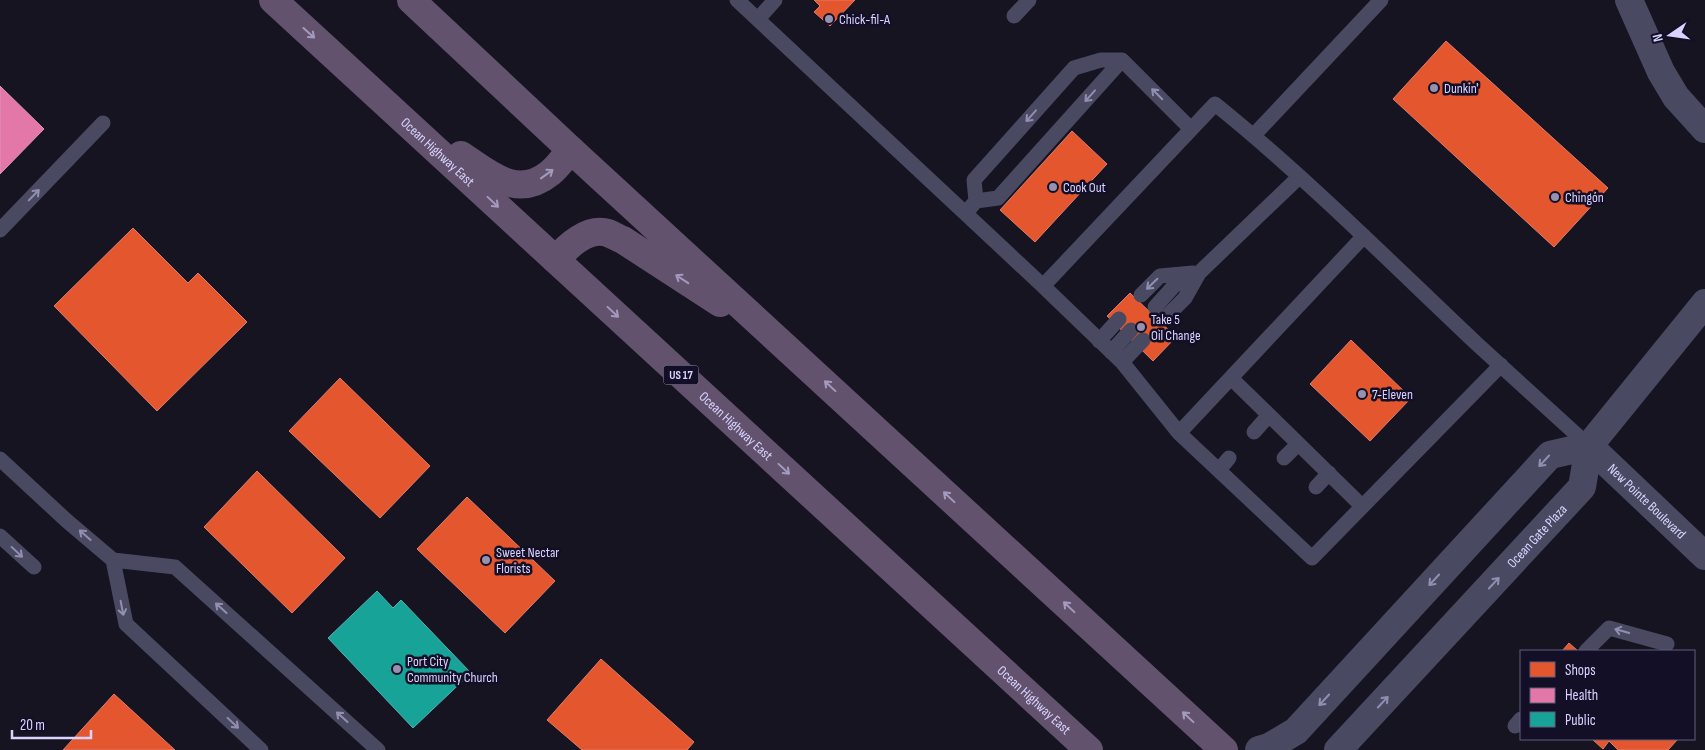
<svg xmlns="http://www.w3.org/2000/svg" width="1705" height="750" viewBox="0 0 1705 750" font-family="'Sofia Sans Condensed',sans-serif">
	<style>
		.shops { fill: #e4572e; stroke: #e17c6d }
		.health { fill: #e377a8; stroke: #e093c2 }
		.public { fill: #17a398; stroke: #51b2b7 }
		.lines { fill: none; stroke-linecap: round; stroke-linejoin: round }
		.service { stroke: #4a4962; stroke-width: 15 }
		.minor { stroke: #4a4962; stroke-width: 28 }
		.trunk { stroke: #62526e; stroke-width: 28 }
		.oneway { stroke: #a39abe }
		.oneway2 { stroke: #928eb0 }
		.poi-dot { fill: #9591b1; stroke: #130f26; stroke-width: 2 }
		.labels { text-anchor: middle; stroke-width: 5; stroke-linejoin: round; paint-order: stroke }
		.shield { fill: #130f26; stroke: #9e99be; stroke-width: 1 }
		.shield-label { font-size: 12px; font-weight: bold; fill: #d9d4ff }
		.poi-label { font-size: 14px; fill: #d9d4ff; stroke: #130f26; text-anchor: start }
		.street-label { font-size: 14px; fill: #d9d4ff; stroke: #130f26 }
	</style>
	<rect width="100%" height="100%" fill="#161421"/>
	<path class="shops" d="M814,0H855L830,26L814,12L820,6Z
		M1446,41L1608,188L1554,247L1393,99Z
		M1072,131L1107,164L1035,242L1000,210Z
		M133,228L188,283L198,273L247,322L157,411L54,306Z
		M1130,293L1176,337L1153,361L1107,316Z
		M1351,340L1411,398L1370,441L1310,384Z
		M340,378L430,466L380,518L289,431Z
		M257,471L345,558L292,613L204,527Z
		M467,497L555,581L505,633L417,549Z
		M1569,643L1578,651H1562Z
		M601,659L694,742L687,750H582L547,720Z
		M114,694L175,750H63Z
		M1592,739H1678L1668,750H1618L1609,741L1603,749Z"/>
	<path class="health" d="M0,86L44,129L0,174Z"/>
	<path class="public" d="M377,591L393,608L401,600L471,673L413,728L328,638Z"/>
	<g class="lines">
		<path class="service" d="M737,0L1043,286
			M1014,16L1029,0
			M758,19L775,0
			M1254,135L1381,0
			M976,201L974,180L1074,68L1101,60H1122L1191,129
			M970,208L976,201L998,198L1122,60
			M0,230L103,123
			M1364,236L1179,433L1122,362L1043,286L1215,104C1307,178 1391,263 1477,344C1514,378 1552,412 1589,446
			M1141,295L1160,276L1193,273
			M1155,307L1174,286L1200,272L1299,177
			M1166,317L1185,298L1199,273
			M1099,341L1119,319
			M1111,352L1131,330
			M1122,362L1143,340
			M1231,378L1362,506
			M1254,432L1269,415
			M1179,433L1312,558L1501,365
			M1284,458L1298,444
			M0,459L67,521L113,560L175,567L378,750
			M1219,470L1229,458
			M1316,487L1329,473
			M0,536L34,567
			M113,560L126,624L261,750
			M1586,651L1609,628L1667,644
			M1515,726L1521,719"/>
		<g class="minor">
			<path d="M1629,0L1661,72L1676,97L1705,129"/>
			<path id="s1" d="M1589,446L1705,556"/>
			<path d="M1259,750L1269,747L1296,731L1550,455L1589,446"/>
			<path id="s2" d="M1338,750L1582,487L1589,446L1705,303"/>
		</g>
		<g class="trunk">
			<path id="s3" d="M273,0L1089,750"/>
			<path d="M411,0L571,150L1224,750"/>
			<path d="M461,155C490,174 517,200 550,173C558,167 564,157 571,150"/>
			<path d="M556,260C567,246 588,227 608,233C613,235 618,238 623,240L720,303"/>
		</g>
	</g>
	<defs><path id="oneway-shaft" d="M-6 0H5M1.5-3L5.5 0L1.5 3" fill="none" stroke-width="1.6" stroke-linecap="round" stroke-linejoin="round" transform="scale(1.25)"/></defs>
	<g class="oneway">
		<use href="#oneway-shaft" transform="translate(309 33) rotate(42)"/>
		<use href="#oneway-shaft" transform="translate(547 174) rotate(-36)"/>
		<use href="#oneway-shaft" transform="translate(493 202) rotate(43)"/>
		<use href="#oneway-shaft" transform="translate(682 279) rotate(-147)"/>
		<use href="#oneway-shaft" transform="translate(613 312) rotate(43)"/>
		<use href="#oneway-shaft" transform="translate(830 386) rotate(-137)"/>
		<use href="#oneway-shaft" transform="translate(784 469) rotate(43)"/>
		<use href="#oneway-shaft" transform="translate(949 497) rotate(-137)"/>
		<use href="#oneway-shaft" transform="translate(1069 607) rotate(-137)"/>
		<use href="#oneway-shaft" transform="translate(1188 717) rotate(-137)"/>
	</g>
	<g class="oneway2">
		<use href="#oneway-shaft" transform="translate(1157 94) rotate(-135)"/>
		<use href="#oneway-shaft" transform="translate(1090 96) rotate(132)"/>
		<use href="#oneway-shaft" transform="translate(1031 116) rotate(132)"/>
		<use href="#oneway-shaft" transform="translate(34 195) rotate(-46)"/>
		<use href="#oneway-shaft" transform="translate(1152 284) rotate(136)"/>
		<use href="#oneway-shaft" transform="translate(1544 461) rotate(133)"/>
		<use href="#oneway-shaft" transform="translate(85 535) rotate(-139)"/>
		<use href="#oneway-shaft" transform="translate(17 552) rotate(43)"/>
		<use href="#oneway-shaft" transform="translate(1434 580) rotate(133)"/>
		<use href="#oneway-shaft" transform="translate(1494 583) rotate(-47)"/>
		<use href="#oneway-shaft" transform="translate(122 608) rotate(79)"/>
		<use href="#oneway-shaft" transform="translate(221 608) rotate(-138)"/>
		<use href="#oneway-shaft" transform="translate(1622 631) rotate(-164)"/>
		<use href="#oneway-shaft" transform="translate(1324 700) rotate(133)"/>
		<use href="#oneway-shaft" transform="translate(1383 702) rotate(-47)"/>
		<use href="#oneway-shaft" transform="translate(342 717) rotate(-138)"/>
		<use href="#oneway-shaft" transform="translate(233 723) rotate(43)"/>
	</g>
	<g class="poi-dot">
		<circle cx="829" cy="19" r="5"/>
		<circle cx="1434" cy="88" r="5"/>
		<circle cx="1053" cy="187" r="5"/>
		<circle cx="1555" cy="197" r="5"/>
		<circle cx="1141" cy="327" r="5"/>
		<circle cx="1362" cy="394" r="5"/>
		<circle cx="486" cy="560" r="5"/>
		<circle cx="397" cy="669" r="5"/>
	</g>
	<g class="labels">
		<rect class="shield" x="663.5" y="365.5" width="35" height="19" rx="4"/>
		<g class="shield-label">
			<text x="681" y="379">US 17</text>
		</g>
		<g class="poi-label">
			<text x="839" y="24">Chick-fil-A</text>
			<text x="1444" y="93">Dunkin'</text>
			<text x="1063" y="192">Cook Out</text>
			<text x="1565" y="202">Chingón</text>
			<text x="1151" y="324">Take 5<tspan x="1151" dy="16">Oil Change</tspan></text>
			<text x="1372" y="399">7-Eleven</text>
			<text x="496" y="557">Sweet Nectar<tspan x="496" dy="16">Florists</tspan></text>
			<text x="407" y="666">Port City<tspan x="407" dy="16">Community Church</tspan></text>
		</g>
		<g class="street-label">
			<text dy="5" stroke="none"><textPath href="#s3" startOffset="224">Ocean Highway East</textPath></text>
			<text dy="5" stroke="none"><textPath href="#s3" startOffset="629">Ocean Highway East</textPath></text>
			<text dy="5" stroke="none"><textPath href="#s1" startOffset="80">New Pointe Boulevard</textPath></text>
			<text dy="5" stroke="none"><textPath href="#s2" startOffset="292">Ocean Gate Plaza</textPath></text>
			<text dy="5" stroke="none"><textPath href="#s3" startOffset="1034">Ocean Highway East</textPath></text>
		</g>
	</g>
	<rect x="1520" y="650" width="175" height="90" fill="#130f26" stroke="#625e7d"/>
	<rect x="1530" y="662" width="25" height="15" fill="#e4572e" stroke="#625e7d"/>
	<text x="1565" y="675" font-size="15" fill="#d9d4ff">Shops</text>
	<rect x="1530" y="688" width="25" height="15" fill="#e377a8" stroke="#625e7d"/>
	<text x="1565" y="700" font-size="15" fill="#d9d4ff">Health</text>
	<rect x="1530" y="712" width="25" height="15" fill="#17a398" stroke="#625e7d"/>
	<text x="1565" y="725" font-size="15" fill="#d9d4ff">Public</text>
	<g transform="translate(1670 35) rotate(257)" stroke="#130f26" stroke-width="4" paint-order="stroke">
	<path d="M0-4L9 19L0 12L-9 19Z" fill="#d9d4ff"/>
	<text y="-8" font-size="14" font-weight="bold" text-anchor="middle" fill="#d9d4ff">N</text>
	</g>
	<path d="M12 730v8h79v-8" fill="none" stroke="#d9d4ff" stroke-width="2.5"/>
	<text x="20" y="730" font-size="15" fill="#d9d4ff" stroke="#130f26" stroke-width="4" paint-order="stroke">20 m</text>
</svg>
